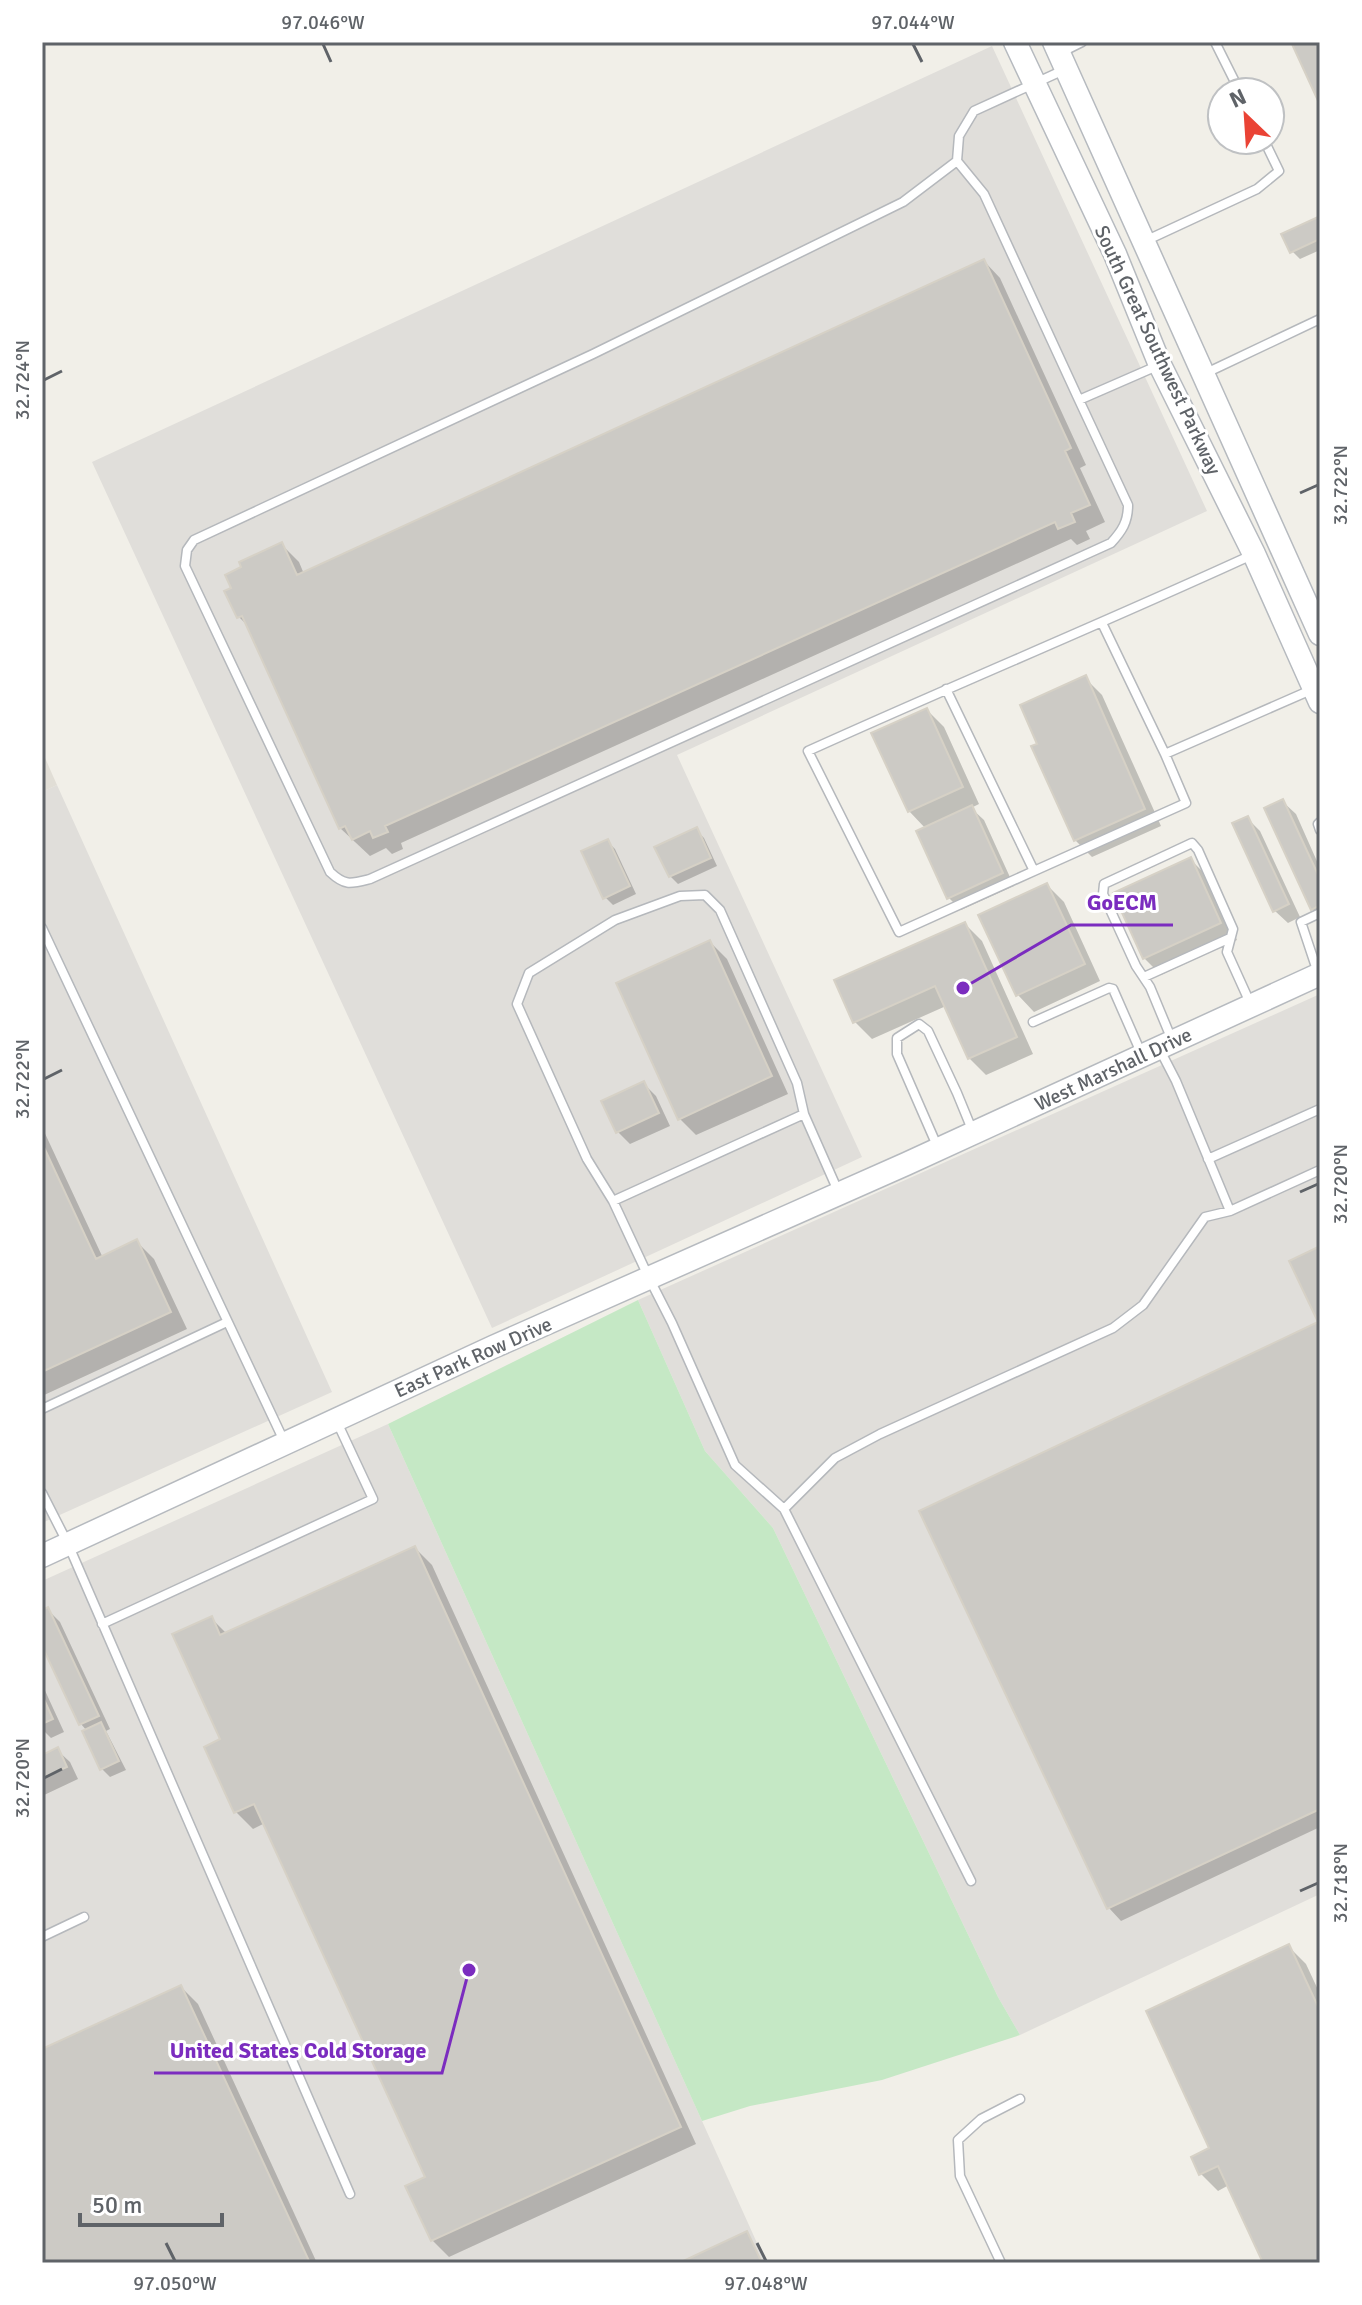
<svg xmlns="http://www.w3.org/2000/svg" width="1362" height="2305" viewBox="0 0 1362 2305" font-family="Signika,sans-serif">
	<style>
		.industrial { fill: #e0deda }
		.education { fill: #e1ded6 }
		.green { fill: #c5e8c5 }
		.shadow { fill: #0003 }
		.building { fill: #cccac5; stroke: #d6d1c6; stroke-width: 2 }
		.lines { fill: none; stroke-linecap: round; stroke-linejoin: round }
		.lane-casing { stroke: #b5b8bc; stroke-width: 11 }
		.secondary-casing { stroke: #b6babf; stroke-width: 25 }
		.lane { stroke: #fff; stroke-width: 8 }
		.secondary { stroke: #fff; stroke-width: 22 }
		.ticks { fill: none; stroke: #5f6368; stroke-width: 3 }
		.labels { text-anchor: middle; stroke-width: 6; stroke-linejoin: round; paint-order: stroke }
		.street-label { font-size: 20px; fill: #5f6368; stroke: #fff }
		.leader { fill: none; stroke: #7b2cbf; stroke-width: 3 }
		.callout-dot { fill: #7b2cbf; stroke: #fff; stroke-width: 3 }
		.callout-label { font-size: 22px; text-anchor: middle; font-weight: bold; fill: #7b2cbf; stroke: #fff; stroke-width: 6; stroke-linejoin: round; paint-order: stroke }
		.neatline { fill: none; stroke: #5f6368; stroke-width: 3 }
		.ticks-label { font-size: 20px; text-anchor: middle; fill: #5f6368 }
	</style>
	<rect width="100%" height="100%" fill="#f1efe8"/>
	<path class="industrial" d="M992,46L1207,511L677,755L862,1157L492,1328L92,462Z
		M57,785L332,1392L42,1523V792Z
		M1320,994V1894L1020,2035L998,1997L773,1528L705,1451L638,1300Z
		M388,1424L766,2263H42V1581Z"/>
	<path class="education" d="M42,751L57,785L42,792Z"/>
	<path class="green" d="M638,1300L705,1451L773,1528L998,1997L1020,2035L882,2080L750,2106L702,2121L388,1424Z"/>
	<path class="shadow" d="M1318,220L1320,222V250L1300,259L1292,251Z
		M984,261L1000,278L1086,465L1080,468L1105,522L1086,531L1090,539L1077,545L1071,539L401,843L403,849L392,854L386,848L370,856L340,828L250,628L239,617L282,545L299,562L304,574Z
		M1085,678L1102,695L1161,826L1092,857L1075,840L1040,745Z
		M927,710L944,727L979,804L971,808L984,820L1014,886L961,910L949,898L926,829L909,811Z
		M1283,802L1296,814L1320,868V916L1312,909Z
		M1247,818L1260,831L1300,917L1288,923L1275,911Z
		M696,830L704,838L717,866L678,884L670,876Z
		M607,841L615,849L636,894L613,905L605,897Z
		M1191,860L1208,877L1237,940L1161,975L1144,958Z
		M1047,885L1064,902L1100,981L1034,1012L1018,995Z
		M965,924L982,941L1033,1054L986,1075L969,1058L946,1006L872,1039L855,1022Z
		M710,942L727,959L788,1094L696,1135L679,1118Z
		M644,1084L656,1096L670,1126L630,1144L618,1132Z
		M42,1127L103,1258L137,1242L154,1259L187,1329L42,1396Z
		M1320,1324V1827L1121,1921L1109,1908L921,1512Z
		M415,1548L432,1565L696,2144L449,2257L432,2240L427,2178L265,1823L253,1829L236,1812L222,1740L211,1618L227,1634Z
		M47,1609L60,1622L110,1729L106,1731L126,1770L110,1777L102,1769L87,1731L81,1724L42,1641V1612Z
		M42,1684L64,1732L51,1738L42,1729Z
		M57,1750L70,1762L78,1779L42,1796V1757Z
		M1289,1947L1306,1964L1320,1994V2263H1265L1229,2185L1218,2191L1201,2174Z
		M181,1987L198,2004L317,2263H42V2051Z"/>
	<path class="building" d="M1291,42H1320V105Z
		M1318,217L1320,239L1290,253L1281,234Z
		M984,259L1071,448L1065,451L1090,505L1071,513L1075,522L1058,529L1055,522L385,826L388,832L373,838L370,831L352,840L345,826L339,829L242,616L237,618L224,591L231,588L225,575L241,567L239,562L282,542L297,575Z
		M1086,675L1145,809L1074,841L1031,746L1037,744L1020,705Z
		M927,708L963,787L908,812L871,733Z
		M1283,799L1320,879V905L1311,910L1264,808Z
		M972,805L1003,873L947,899L916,831Z
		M1248,816L1289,904L1273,912L1232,823Z
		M697,827L711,858L669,877L654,847Z
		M608,839L630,886L603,899L581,851Z
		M1191,857L1221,923L1143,959L1113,893Z
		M1047,883L1085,964L1016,996L978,915Z
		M965,922L1017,1037L968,1059L935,986L853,1023L834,980Z
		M710,940L772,1076L678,1120L616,983Z
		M644,1081L659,1113L616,1133L601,1101Z
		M42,1143L96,1259L137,1239L171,1312L42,1372Z
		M1320,1246V1809L1107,1909L919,1511L1318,1322L1289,1261Z
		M415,1546L681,2127L431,2241L405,2186L425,2177L254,1804L234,1813L204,1747L220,1739L172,1634L212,1616L220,1635Z
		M48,1607L99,1716L79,1725L42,1646V1610Z
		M42,1695L53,1719L42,1724Z
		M101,1722L119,1761L100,1770L82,1731Z
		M58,1747L67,1767L42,1778V1755Z
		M1289,1944L1320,2011V2263H1263L1218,2166L1199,2175L1191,2157L1209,2148L1146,2011Z
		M181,1985L310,2263H42V2049Z
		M747,2231L762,2263H679Z"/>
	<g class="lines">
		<defs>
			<path id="lane" d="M1215,42L1240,92
				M1060,53L1082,42
				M1066,69L974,111L959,136L957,161L984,194L1079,400L1157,366
				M957,161L903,202L593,354L194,540L187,550L185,566L330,872C345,886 350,884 370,879L1111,543C1122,531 1128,522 1128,505L1079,400
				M1145,241L1257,189L1279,171L1264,140
				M1204,374L1320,319
				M946,689L1034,871L1186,803L1165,754L1102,623
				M1165,754L1311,690
				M1320,822L1318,824L1320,830
				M1034,871L899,932L808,751C956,684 1106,622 1254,554
				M42,928L284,1441
				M1318,973L1301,922L1320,913
				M1144,977L1230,938
				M1033,1022L1109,988L1113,989L1142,1055
				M1172,1040L1150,987L1136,966L1103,894L1104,884L1192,843L1198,850L1233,929L1227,952L1251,1005
				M1160,1050L1176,1081L1230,1211
				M938,1148L897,1054V1038L919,1024L928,1031L957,1093L973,1132
				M1208,1159L1320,1109
				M838,1191L804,1114L613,1201L649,1278L672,1323L735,1465L784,1509L835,1458L880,1434L1113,1328L1143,1305L1205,1217L1230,1211L1320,1170
				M613,1201L587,1159L517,1004L529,973L615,920L680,896L705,895L720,910L797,1083L804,1114
				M42,1409L227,1322
				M42,1493L68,1544L350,2194
				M784,1509L971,1881
				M102,1624L373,1499L337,1422
				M42,1937L84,1917
				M1001,2263L960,2176L958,2140L981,2119L1020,2099"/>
			<path id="secondary" d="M1015,42L1115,254L1160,365L1254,554L1320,702
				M1054,42L1320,634
				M42,1556L493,1347L906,1164L1320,974"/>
		</defs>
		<use href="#lane" class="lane-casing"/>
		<use href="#secondary" class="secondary-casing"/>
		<use href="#lane" class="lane"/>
		<use href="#secondary" class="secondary"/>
	</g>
	<path class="ticks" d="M323,44L331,62M913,44L922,62M44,380L62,371M1300,493L1318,485M44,1079L62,1070M1300,1192L1318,1184M44,1778L62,1769M1300,1891L1318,1883M166,2243L175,2261M757,2243L766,2261"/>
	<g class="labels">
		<g class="street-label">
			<text transform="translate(1158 350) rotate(65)" y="7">South Great Southwest Parkway</text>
			<text transform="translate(1113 1069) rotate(-25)" y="7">West Marshall Drive</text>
			<text transform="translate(473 1357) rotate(-24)" y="7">East Park Row Drive</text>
		</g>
	</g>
	<path class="leader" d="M963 988L1071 925H1173M469 1970L442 2073H154"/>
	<g class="callout-dot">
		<circle cx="963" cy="988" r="8"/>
		<circle cx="469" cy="1970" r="8"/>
	</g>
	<g class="callout-label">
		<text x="1122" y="910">GoECM</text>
		<text x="298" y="2058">United States Cold Storage</text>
	</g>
	<rect width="1362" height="2305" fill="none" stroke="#ffffff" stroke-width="88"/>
	<g transform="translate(1246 116) rotate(335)"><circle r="38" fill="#ffffff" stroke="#bfc1c3" stroke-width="2"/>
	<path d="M0-6L14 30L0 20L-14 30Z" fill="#ea4335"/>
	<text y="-12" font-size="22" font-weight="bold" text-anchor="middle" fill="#5f6368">N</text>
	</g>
	<path d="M80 2213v12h142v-12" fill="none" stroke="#5f6368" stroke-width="4"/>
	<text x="92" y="2213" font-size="24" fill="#5f6368" stroke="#ffffff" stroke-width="6" paint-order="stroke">50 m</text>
	<rect x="44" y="44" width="1274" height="2217" class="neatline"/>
	<g class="ticks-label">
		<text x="323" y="29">97.046°W</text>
		<text x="913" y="29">97.044°W</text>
		<text transform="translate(22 380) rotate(-90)" y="7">32.724°N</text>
		<text transform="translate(1340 485) rotate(-90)" y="7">32.722°N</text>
		<text transform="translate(22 1079) rotate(-90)" y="7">32.722°N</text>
		<text transform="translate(1340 1184) rotate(-90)" y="7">32.720°N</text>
		<text transform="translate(22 1778) rotate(-90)" y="7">32.720°N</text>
		<text transform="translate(1340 1883) rotate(-90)" y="7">32.718°N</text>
		<text x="175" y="2290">97.050°W</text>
		<text x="766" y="2290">97.048°W</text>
	</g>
</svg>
